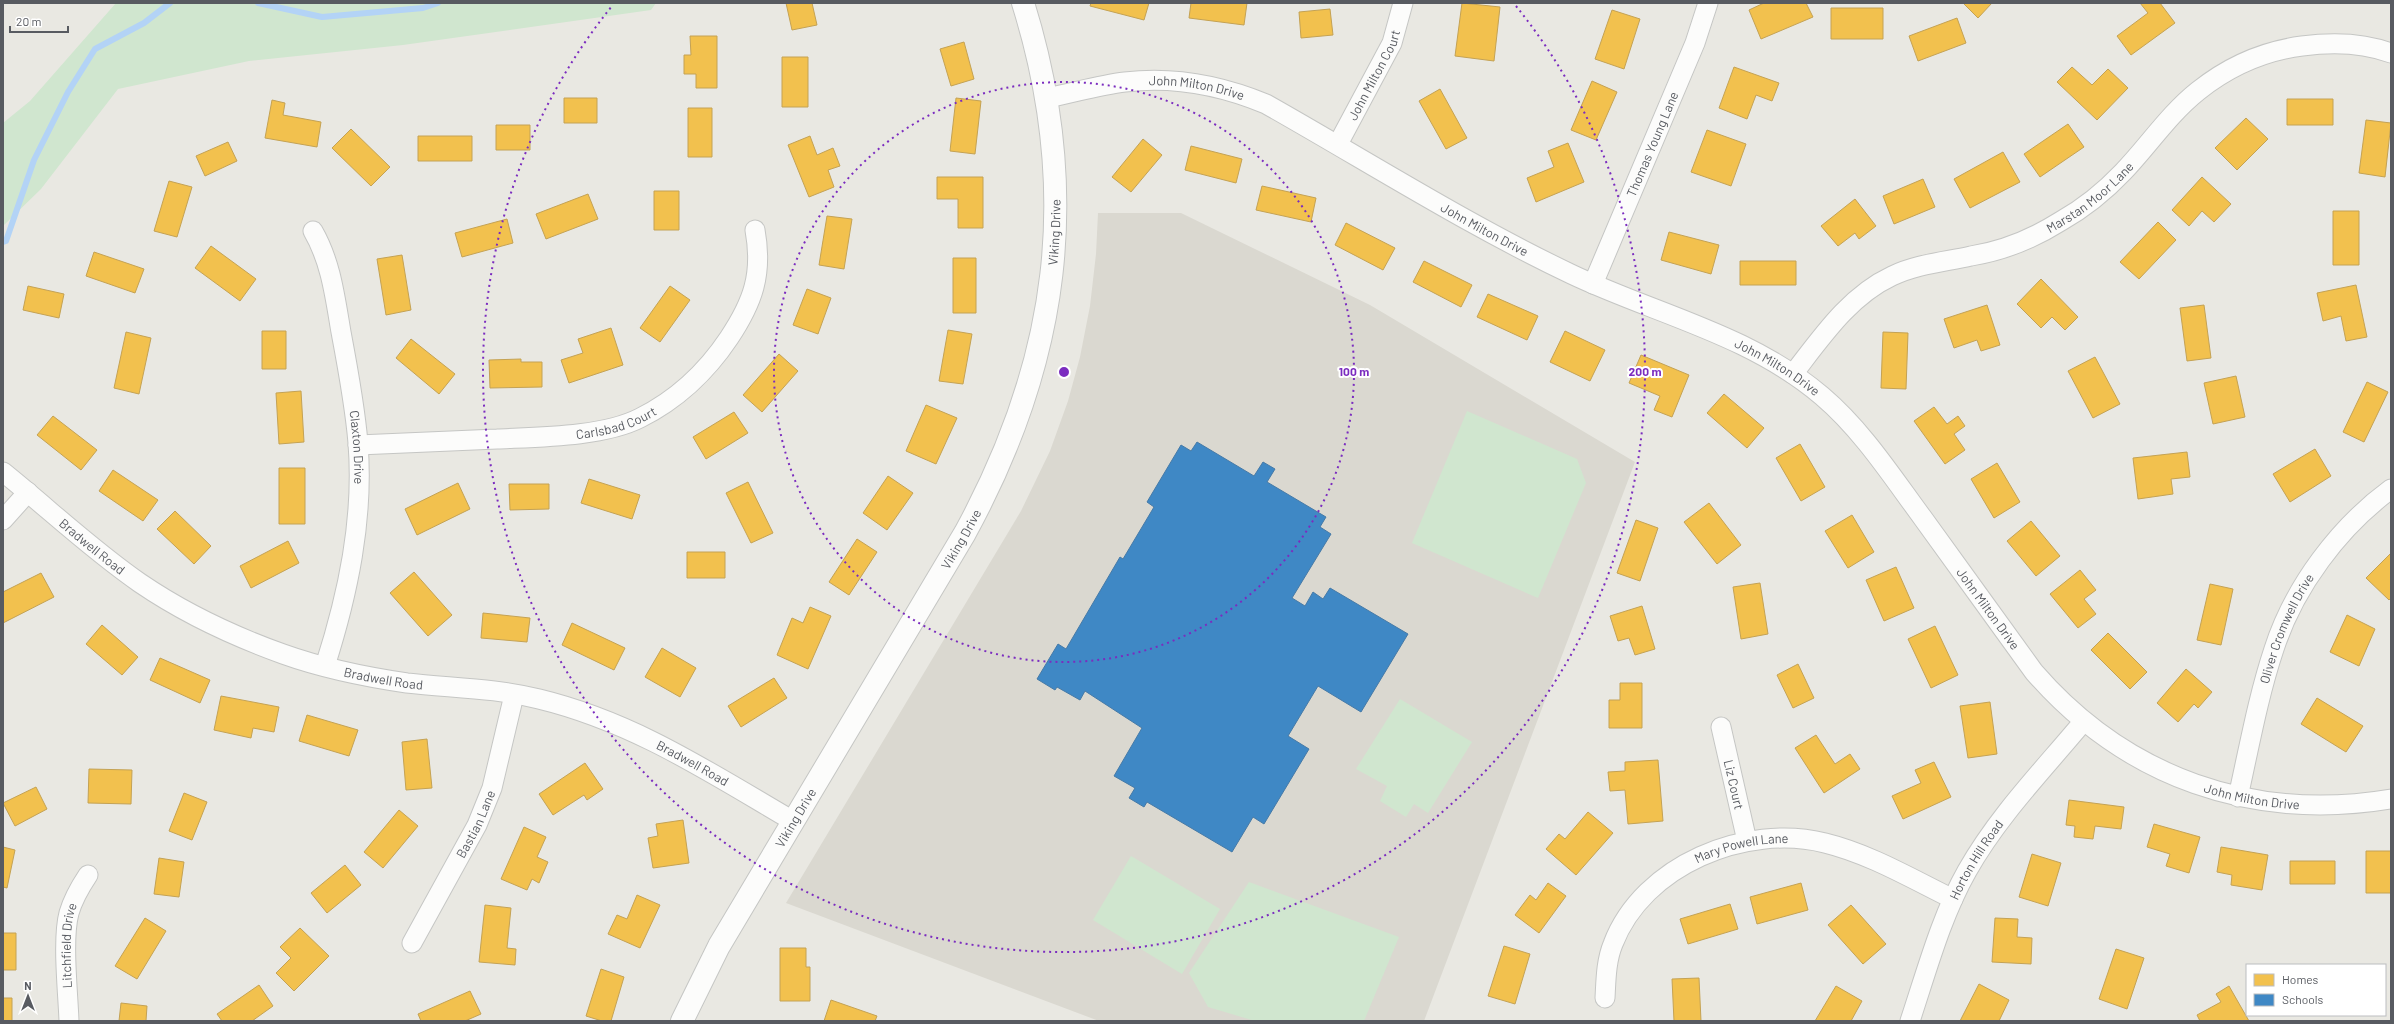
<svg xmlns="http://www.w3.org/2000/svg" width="2394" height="1024" viewBox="0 0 2394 1024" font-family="Barlow,sans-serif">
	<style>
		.education { fill: #dad8d0 }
		.green { fill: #d0e6cf }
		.homes { fill: #f2c14e; stroke: #c4a254 }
		.schools { fill: #3f88c5; stroke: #467aa7 }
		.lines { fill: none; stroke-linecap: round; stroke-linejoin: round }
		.stream { stroke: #b3d3f6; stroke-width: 6 }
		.minor-casing { stroke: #c5c6c4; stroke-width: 21 }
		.tertiary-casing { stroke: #c5c6c4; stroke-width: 24 }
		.minor { stroke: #fcfcfb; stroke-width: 19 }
		.tertiary { stroke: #fcfcfb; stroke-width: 22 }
		.ring { fill: none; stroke: #7b2cbf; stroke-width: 2; stroke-dasharray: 2 4 }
		.labels { text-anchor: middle; stroke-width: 4; stroke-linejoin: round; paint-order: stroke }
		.street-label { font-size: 13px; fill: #585b61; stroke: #fff }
		.centre { fill: #7b2cbf; stroke: #fff; stroke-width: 2 }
		.ring-label { font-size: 12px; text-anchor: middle; font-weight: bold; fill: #7b2cbf; stroke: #fff; stroke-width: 4; stroke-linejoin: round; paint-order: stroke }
	</style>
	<rect width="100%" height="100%" fill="#e9e8e2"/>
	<path class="education" d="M1098,213H1181L1370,305L1635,462L1424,1021H1099L786,903L1021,511L1050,451L1068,401L1080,357L1090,306L1096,254Z"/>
	<path class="green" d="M116,3H656L651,10L403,45L249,61L118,89L41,189L3,226V123L30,101Z
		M1467,411L1577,459L1586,483L1538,598L1412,543Z
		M1400,699L1472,742L1428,813L1414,804L1406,817L1380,801L1387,786L1356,769Z
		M1131,856L1220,909L1182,974L1093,920Z
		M1249,882L1399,937L1364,1021H1255L1208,1007L1189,973Z"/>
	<path class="homes" d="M786,3H812L817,25L792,30Z
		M1091,3H1149L1144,20L1090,6Z
		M1191,3H1247L1244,25L1189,18Z
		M1462,3L1500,7L1494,61L1455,56Z
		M1764,3H1806L1813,17L1761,39L1749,10Z
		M1963,3H1992L1978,18Z
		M2140,3H2160L2175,23L2131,55L2117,36L2148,13Z
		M1831,8H1883V39H1831Z
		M1330,9L1333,35L1301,38L1299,12Z
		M1612,10L1640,19L1624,69L1595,59Z
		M1957,18L1966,43L1918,61L1909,36Z
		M690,36H717V88H696V74H684V55H691Z
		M964,42L974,79L951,86L940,49Z
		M782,57H808V107H782Z
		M1734,67L1779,83L1772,101L1756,95L1747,119L1719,108Z
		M2072,67L2092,85L2108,69L2128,88L2097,120L2057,82Z
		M1592,81L1617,92L1596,140L1571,130Z
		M1440,89L1467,138L1446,149L1419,101Z
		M564,98H597V123H564Z
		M956,98L981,101L975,154L950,151Z
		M2287,99H2333V125H2287Z
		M272,100L285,103L283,115L321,122L317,147L265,138Z
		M688,108H712V157H688Z
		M2246,118L2268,139L2237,170L2215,148Z
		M2366,120L2391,123L2385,177L2359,173Z
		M2068,124L2084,147L2040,177L2024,154Z
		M496,125H530V150H496Z
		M351,129L390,167L371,186L332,148Z
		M1707,130L1746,144L1731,186L1691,172Z
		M418,136H472V161H418Z
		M810,136L817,155L833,148L840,166L828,170L834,187L809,197L788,145Z
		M1143,139L1162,155L1131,192L1112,177Z
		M228,142L237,161L205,176L196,156Z
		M1568,143L1584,182L1536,202L1527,178L1554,167L1548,151Z
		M1191,146L1242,159L1236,183L1185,170Z
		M2003,152L2020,182L1970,208L1954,179Z
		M937,177H983V228H958V199H937Z
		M2202,177L2231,204L2214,222L2202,211L2189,226L2172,210Z
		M1923,179L1935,207L1894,224L1883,196Z
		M169,181L192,187L177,237L154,231Z
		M1262,186L1316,198L1311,222L1256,210Z
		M654,191H679V230H654Z
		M588,194L598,219L546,239L536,214Z
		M1855,199L1876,226L1859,239L1855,233L1838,246L1821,226Z
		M2333,211H2359V265H2333Z
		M827,216L852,219L844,269L819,265Z
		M507,219L513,243L462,257L455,233Z
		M2158,222L2176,240L2139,279L2120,262Z
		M1346,223L1395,248L1383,270L1335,245Z
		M1669,232L1719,245L1711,274L1661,260Z
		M211,246L256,279L240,301L195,268Z
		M94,252L144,269L135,293L86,276Z
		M402,255L411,310L386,315L377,259Z
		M953,258H976V313H953Z
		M1424,261L1472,285L1461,307L1413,282Z
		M1740,261H1796V285H1740Z
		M2041,279L2078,317L2065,330L2052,317L2041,328L2017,304Z
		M2356,285L2367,337L2346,341L2341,316L2323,321L2317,293Z
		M28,286L64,294L59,318L23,310Z
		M670,286L690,300L660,342L640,328Z
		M807,289L831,298L818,334L793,325Z
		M1488,294L1538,316L1527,340L1477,317Z
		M1987,305L2000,345L1981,351L1977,340L1954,348L1944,319Z
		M2204,305L2211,358L2187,361L2180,308Z
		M611,328L623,365L569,383L561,360L583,353L578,339Z
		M948,330L972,334L963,384L939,381Z
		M262,331H286V369H262Z
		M1565,331L1605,350L1590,381L1550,362Z
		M126,332L151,338L139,394L114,388Z
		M1883,332L1908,333L1906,389L1881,388Z
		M411,339L455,374L439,394L396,358Z
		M779,354L798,371L762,412L743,395Z
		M1641,355L1689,375L1672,417L1654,410L1660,396L1629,383Z
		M2095,357L2120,404L2093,418L2068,371Z
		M521,359V362H542V387L490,388L489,360Z
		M2236,376L2245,417L2213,424L2204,383Z
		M2367,382L2388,392L2364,442L2343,432Z
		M301,391L304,442L279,444L276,393Z
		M1724,394L1764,428L1747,448L1707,413Z
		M926,405L957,418L936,464L906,451Z
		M1934,407L1947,424L1958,416L1965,426L1954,434L1965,450L1945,464L1914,421Z
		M734,412L748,433L706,459L693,437Z
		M53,416L97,450L81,470L37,435Z
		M1800,444L1825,487L1801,501L1776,458Z
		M2315,449L2331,476L2290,502L2273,474Z
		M2187,452L2190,477L2171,479L2173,494L2138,499L2133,458Z
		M1997,463L2020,502L1994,518L1971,479Z
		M279,468H305V524H279Z
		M113,470L158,500L143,521L99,491Z
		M888,476L913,493L887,530L863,513Z
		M589,479L640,495L632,519L581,503Z
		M748,482L773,533L751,543L726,493Z
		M458,483L470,509L417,535L405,509Z
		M509,484H549V509L510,510Z
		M1709,503L1741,545L1717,564L1684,522Z
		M175,511L211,546L194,564L157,529Z
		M1852,515L1874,552L1848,568L1825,531Z
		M1636,520L1658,528L1640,581L1617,573Z
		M2031,521L2060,556L2036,576L2007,541Z
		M857,539L877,552L849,595L829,582Z
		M288,541L299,563L251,588L240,566Z
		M687,552H725V578H687Z
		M2391,553V598L2389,600L2366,578Z
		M1896,567L1914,608L1884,621L1866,580Z
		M2080,570L2096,590L2084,599L2096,614L2078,628L2050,594Z
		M414,572L452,615L428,636L390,593Z
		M41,573L54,597L3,623V592Z
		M1760,583L1768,634L1741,639L1733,587Z
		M2210,584L2233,589L2221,645L2197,640Z
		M1642,606L1655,649L1635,655L1629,638L1618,641L1610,616Z
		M810,607L831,616L808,669L777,655L792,618L803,623Z
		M483,613L530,618L527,642L481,638Z
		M2347,615L2375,629L2359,666L2330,652Z
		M572,623L625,648L614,670L562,645Z
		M102,625L138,657L122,675L86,644Z
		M1935,626L1958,675L1931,688L1908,639Z
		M2108,633L2147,672L2130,689L2091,650Z
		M662,648L696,668L680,697L645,677Z
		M160,658L210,680L200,703L150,680Z
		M1798,664L1814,698L1793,708L1777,675Z
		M2186,669L2212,692L2198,708L2194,704L2178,722L2157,703Z
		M774,678L787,698L741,727L728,706Z
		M1620,683H1642V728H1609V700H1620Z
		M221,696L279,707L274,732L253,728L251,738L214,730Z
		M2317,698L2363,726L2346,752L2301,724Z
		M1990,702L1997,754L1968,758L1960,706Z
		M307,715L358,730L349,756L299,741Z
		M1816,735L1835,764L1850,754L1860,769L1824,793L1795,748Z
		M427,739L432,788L406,790L402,742Z
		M1658,760L1663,821L1628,824L1625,790L1610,791L1608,772L1625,771V762Z
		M1934,762L1951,797L1903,819L1892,796L1921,783L1915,770Z
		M585,763L603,789L587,800L584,795L553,815L539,794Z
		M89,769L132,770L131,804L88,803Z
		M36,787L47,809L15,826L3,803Z
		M184,793L207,802L192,840L169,831Z
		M2069,800L2124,807L2121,829L2095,826L2093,839L2074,837L2075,826L2066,825Z
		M399,810L418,826L383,868L364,852Z
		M1588,812L1613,833L1576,875L1546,849L1559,834L1565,839Z
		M683,820L689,863L653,868L648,838L658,836L656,824Z
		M2154,824L2200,837L2189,873L2166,866L2170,854L2147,847Z
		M524,827L546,837L537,857L548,862L539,883L532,879L527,890L501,879Z
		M3,847L15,850L7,888L3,887Z
		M2221,847L2268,855L2262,890L2231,885L2232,875L2217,872Z
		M2366,851H2391V893H2366Z
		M2032,854L2061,863L2048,906L2019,897Z
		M159,858L184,862L179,897L154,894Z
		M2290,861H2335V884H2290Z
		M345,865L361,885L327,913L311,893Z
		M1548,883L1566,896L1539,933L1515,915L1530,895L1536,900Z
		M1801,883L1808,910L1757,924L1750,897Z
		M637,895L660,905L640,948L608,934L617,915L627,919Z
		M1730,904L1738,929L1688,944L1680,919Z
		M485,905L511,908L507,948L516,949L515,965L479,962Z
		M1851,905L1886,944L1863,964L1828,925Z
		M145,918L166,931L137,979L115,966Z
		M1995,918L2018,919L2017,937L2032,938L2031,964L1992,962Z
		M300,928L329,956L294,991L276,973L291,958L280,947Z
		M3,933H16V970H3Z
		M1504,946L1530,954L1515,1004L1488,996Z
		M780,948H806V967H810V1001H780Z
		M2116,949L2144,958L2127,1009L2099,999Z
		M601,969L624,977L611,1021H602L586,1016Z
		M1699,978L1701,1021H1674L1672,979Z
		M1979,984L2009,1000L1999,1021H1960Z
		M259,985L273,1006L252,1021H222L217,1014Z
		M1836,986L1862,1001L1851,1021H1815Z
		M2229,986L2249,1021H2200L2197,1015L2221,1002L2216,994Z
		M470,991L481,1014L465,1021H421L418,1014Z
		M3,998H12V1021H3Z
		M831,1000L877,1016L875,1021H824Z
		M121,1003L147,1006L146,1021H119Z"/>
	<path class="schools" d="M1197,442L1254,476L1263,462L1275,469L1267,482L1326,517L1320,527L1331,534L1292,598L1305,606L1313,592L1323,599L1330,588L1408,634L1361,712L1318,686L1288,736L1309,749L1264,824L1253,817L1232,852L1147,802L1144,807L1129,798L1135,788L1114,776L1142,728L1085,691L1080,700L1057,687L1055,690L1037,679L1058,644L1066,649L1120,557L1123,559L1154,507L1147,502L1181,445L1191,451Z"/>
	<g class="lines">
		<path class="stream" d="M258,3L322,17L423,8L438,3
			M3,242L6,241L34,160L68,92L95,49L144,23L170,3"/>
		<defs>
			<g id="minor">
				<path id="s1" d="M1047,98C1073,93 1099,85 1125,82C1175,76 1220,85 1266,104C1367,161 1466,224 1571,274C1655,314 1749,334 1822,396C1862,430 1891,475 1922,517C1959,569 1997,620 2034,672C2126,778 2253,822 2391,799"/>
				<path id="s2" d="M1338,144L1392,43L1403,3"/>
				<path id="s3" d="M313,231C331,262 335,297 341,332C348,369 355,406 358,443C364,519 348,594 325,666"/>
				<path id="s4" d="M1593,284L1695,43L1708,3"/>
				<path id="s5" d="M1793,374C1821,338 1849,296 1892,276C1917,264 1944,262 1971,256C2002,251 2034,238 2061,221C2084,208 2105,191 2123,172C2148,146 2169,114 2198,91C2228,67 2264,51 2302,46C2331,42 2364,43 2391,53"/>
				<path id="s6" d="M358,445C405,443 451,441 497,439C538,437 603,437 640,418C676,400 707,371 729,338C753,302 763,274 755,230"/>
				<path id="s7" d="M3,472C49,509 92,550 140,583C184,613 233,636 283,654C322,668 366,677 407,683C451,688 496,688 539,699C634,722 709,772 793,821"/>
				<path d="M3,520L28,492"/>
				<path id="s8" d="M1721,727L1747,841"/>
				<path id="s9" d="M2238,797C2249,748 2258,697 2274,649C2294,587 2339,527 2391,489"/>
				<path id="s10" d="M412,943L477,825L492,788L514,695"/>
				<path id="s11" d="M1605,998C1606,980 1606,961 1613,944C1643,865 1746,823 1825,843C1870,854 1912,879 1953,899"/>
				<path id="s12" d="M69,1021C68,993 62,939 69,913C73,899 80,887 88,875"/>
				<path id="s13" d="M1910,1021C1927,970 1941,917 1967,871C1998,816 2043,770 2083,722"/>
			</g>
			<g id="tertiary">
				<path id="s14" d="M682,1021L719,946L965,533C1059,361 1082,192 1023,3"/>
			</g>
		</defs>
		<use href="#minor" class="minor-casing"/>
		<use href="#tertiary" class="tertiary-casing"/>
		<use href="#minor" class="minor"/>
		<use href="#tertiary" class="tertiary"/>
	</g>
	<g class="ring">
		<circle cx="1064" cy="372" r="290"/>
		<path d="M1516 6A581 581 0 1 1 612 6"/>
	</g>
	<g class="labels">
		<g class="street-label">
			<text dy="5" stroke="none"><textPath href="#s2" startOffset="78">John Milton Court</textPath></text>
			<text dy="5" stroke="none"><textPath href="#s1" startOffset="152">John Milton Drive</textPath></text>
			<text dy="5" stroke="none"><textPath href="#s4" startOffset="152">Thomas Young Lane</textPath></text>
			<text dy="5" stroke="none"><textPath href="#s5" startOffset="357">Marstan Moor Lane</textPath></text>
			<text dy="5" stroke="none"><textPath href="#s1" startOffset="476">John Milton Drive</textPath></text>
			<text dy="5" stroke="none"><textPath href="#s14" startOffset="881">Viking Drive</textPath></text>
			<text dy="5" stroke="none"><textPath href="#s1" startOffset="800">John Milton Drive</textPath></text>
			<text dy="5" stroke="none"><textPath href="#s6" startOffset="260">Carlsbad Court</textPath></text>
			<text dy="5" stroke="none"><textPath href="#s3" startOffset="222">Claxton Drive</textPath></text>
			<text dy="5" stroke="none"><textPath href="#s14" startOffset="557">Viking Drive</textPath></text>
			<text dy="5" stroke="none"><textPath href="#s7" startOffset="116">Bradwell Road</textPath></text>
			<text dy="5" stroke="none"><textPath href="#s1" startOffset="1124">John Milton Drive</textPath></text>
			<text dy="5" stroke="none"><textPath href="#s9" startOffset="176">Oliver Cromwell Drive</textPath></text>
			<text dy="5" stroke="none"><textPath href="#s7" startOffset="440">Bradwell Road</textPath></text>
			<text dy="5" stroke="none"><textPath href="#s7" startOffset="764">Bradwell Road</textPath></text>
			<text dy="5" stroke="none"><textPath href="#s8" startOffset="59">Liz Court</textPath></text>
			<text dy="5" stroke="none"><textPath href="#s1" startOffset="1459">John Milton Drive</textPath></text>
			<text dy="5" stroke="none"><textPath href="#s14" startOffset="233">Viking Drive</textPath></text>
			<text dy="5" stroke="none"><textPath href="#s10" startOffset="135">Bastian Lane</textPath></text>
			<text dy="5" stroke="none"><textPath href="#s11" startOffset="224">Mary Powell Lane</textPath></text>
			<text dy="5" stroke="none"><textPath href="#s13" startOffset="175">Horton Hill Road</textPath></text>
			<text dy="5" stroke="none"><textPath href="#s12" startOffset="76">Litchfield Drive</textPath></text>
		</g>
	</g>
	<circle cx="1064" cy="372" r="6" class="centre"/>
	<g class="ring-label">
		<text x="1354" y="376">100 m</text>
		<text x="1645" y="376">200 m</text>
	</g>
	<rect width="2394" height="1024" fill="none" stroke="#585b61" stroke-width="8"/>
	<rect x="2246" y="964" width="140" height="52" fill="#ffffff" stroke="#bcbdc0"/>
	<rect x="2254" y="974" width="20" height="12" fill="#f2c14e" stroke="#bcbdc0"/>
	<text x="2282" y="984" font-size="12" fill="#585b61">Homes</text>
	<rect x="2254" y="994" width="20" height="12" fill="#3f88c5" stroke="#bcbdc0"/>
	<text x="2282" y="1004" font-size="12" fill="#585b61">Schools</text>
	<g transform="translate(28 996)" stroke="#ffffff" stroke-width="3" paint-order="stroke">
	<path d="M0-3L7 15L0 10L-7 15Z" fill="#585b61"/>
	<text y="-6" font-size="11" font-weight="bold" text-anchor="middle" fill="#585b61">N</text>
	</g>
	<path d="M10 26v6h58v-6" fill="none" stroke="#585b61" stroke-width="2"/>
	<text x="16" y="26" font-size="12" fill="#585b61" stroke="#ffffff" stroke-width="3" paint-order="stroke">20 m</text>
</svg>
